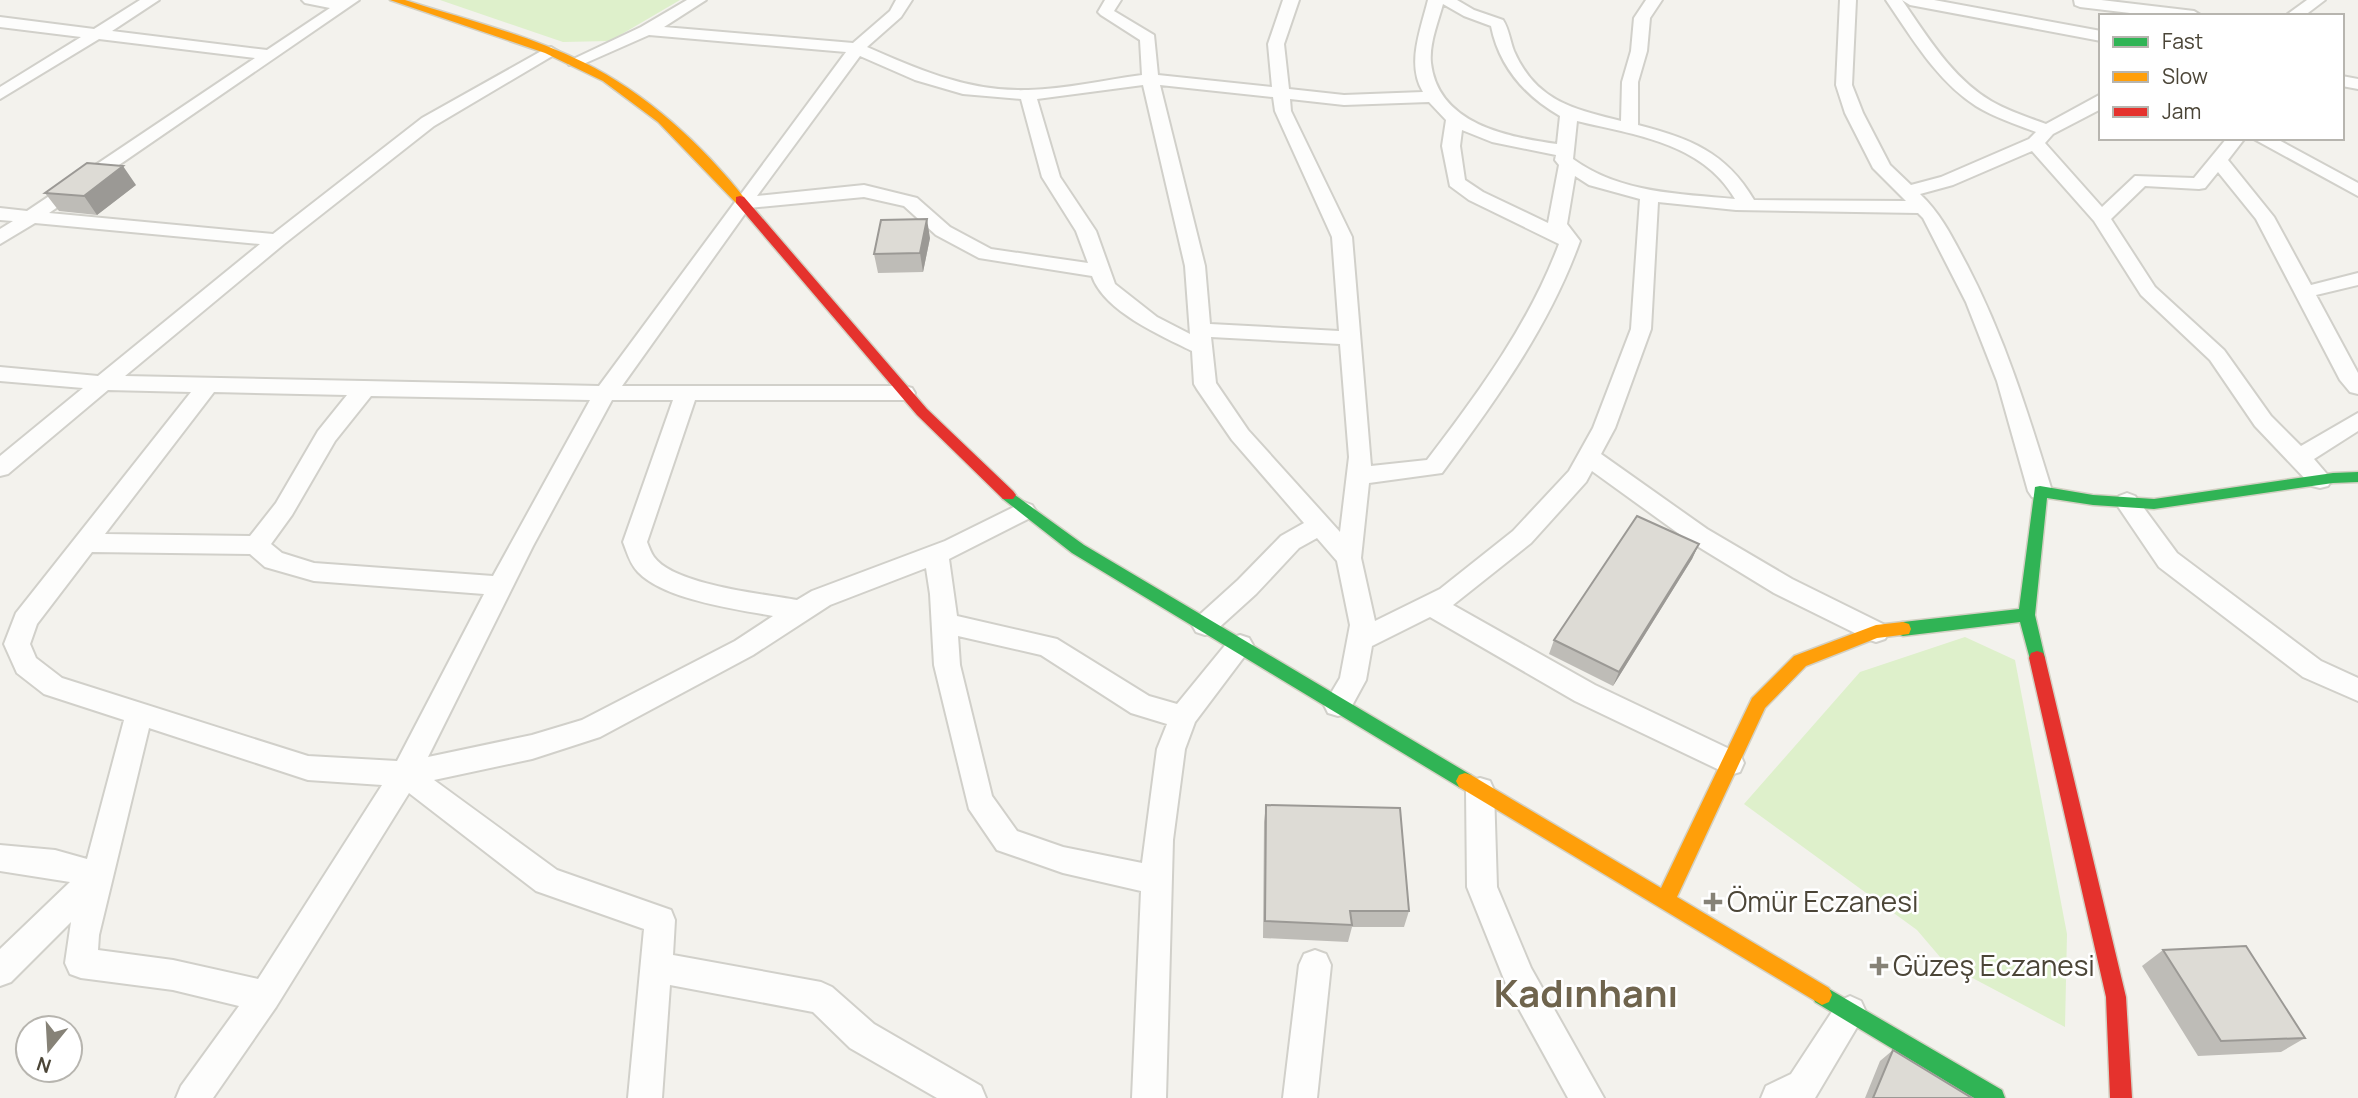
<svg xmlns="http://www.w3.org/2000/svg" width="2358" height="1098" viewBox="0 0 2358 1098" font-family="Manrope,sans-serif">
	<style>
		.green { fill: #def0cb }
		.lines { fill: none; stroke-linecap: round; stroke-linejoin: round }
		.street-casing { stroke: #d1d0ca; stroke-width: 4 }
		.fast-casing { stroke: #d3d0c3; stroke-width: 3 }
		.slow-casing { stroke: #d3d0c3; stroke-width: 3 }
		.jam-casing { stroke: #d3d0c3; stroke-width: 3 }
		.street { fill: #fdfdfc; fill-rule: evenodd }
		.fast { fill: #30b455; fill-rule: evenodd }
		.slow { fill: #ff9f0a; fill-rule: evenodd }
		.jam { fill: #e5322d; fill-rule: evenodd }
		.wall { fill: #bebcb7 }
		.shaded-wall { fill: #9b9995 }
		.building { fill: #dddbd5; stroke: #9b9995; stroke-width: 2 }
		.poi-dot { fill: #868277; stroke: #fff; stroke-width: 2.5 }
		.labels { text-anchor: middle; stroke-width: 5; stroke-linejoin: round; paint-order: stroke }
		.near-poi-label { font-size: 28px; fill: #4b4537; stroke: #fff; text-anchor: start }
		.near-district-label { font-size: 38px; font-weight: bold; fill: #6f644d; stroke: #fff }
	</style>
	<rect width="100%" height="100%" fill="#f3f2ed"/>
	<path class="green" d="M440,0H680L610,41L563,42Z
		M1965,637L2015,660L2067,934L2065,1027L1946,964L1917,930L1744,804L1860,672Z"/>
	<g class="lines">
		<defs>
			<path id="street" d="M140,0H159L112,31L267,50L330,8L305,3L302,0H359L49,213L273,234L422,118L545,49L551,47L559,52L434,126L284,244L125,376L599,386L846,52L649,35L581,65H569L567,62L641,27L687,0H706L664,27L853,43L890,11L896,0H912L901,17L867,47C919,70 970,92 1028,90C1066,89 1104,80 1142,75L1140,40L1101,15L1098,12L1105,0H1121L1114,11L1154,35L1158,75L1272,87L1268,44L1283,0H1299L1284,44L1289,89L1344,95L1423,92C1406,64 1421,29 1428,0H1457L1474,10L1503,20C1509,29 1510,41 1514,51C1536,101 1573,109 1621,121L1622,82L1631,51L1634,18L1646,0H1662L1650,18L1647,51L1638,82V125C1689,138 1726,152 1754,200L1906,201L1873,168L1845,113L1836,85L1840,0H1856L1852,85L1863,113L1890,165L1911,185L1941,177L2029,139L2036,132C2016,124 1995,118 1976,106C1937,81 1912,38 1886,0H1902C1927,36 1952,78 1991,101C2008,111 2027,117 2046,124L2101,94V109L2053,134L2045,143L2102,207L2135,176L2194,178L2227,138H2245L2228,160L2274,217L2311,285L2358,273V285L2316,295L2358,373V394L2350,392L2340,380L2256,219L2218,172L2205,188L2199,189L2145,186L2111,219L2155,287L2224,350L2271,416L2301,446L2358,413V431L2314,459L2332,480L2328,486L2320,488L2312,486L2255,426L2210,360L2141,295L2094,221L2032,151L1953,185L1920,194C1942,215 1953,239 1967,265C2005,338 2028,413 2052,491L2048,497L2040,499L2032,497L2028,491L1997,381L1966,302L1923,218L1918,213L1736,210L1658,202L1651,329L1615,428L1601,454L1707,529L1792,579L1885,625L1889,632L1885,639L1876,642L1867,639L1774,593L1689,541L1592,471L1586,482L1531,543L1453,605L1595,685L1740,754L1744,763L1740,772L1730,775L1575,701L1430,617L1372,646L1366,680L1348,713L1338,716L1328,713L1324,705L1340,678L1350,625L1337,561L1317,538L1299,548L1256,594L1214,632L1205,635L1196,632L1192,625L1196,618L1238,580L1281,536L1304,523L1232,440L1197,389L1194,384L1192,351C1160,335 1104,311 1092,276L979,258L936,235L904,206L864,197L749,208L622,386H904L912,388L915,393L912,398L904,400H695L647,542C649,547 651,553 654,557C674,585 764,594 797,600L812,591L945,541L1024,502L1032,505L1036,511L1032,517L949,559L957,616L1057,639L1149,696L1177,704L1231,638L1240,635L1249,638L1253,645L1195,722L1185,749L1173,840L1166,1098H1132L1141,891L1063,873L997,850L969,809L934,665L930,594L926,568L830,605L753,655L600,737L532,759L434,780L557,870L671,910L675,920L673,955L821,982L832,987L874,1024L981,1086L986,1098H937L850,1048L813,1012L670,985L662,1098H628L644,929L536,891L409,793L276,1007L213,1098H176L181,1086L239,1006L173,990L81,978L70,974L65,963L71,922L11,982L0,986V949L70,882L0,871V845L55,850L87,859L124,720L44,694L17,673L4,644L16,613L191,392L108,390L8,474L0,476V456L83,388L0,381V367L98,376L260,244L35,223L0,244V229L13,221L0,220V208L27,211L255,58L99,39L0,99V87L81,37L0,27V17L94,29ZM1443,4L1464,16L1491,26C1499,66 1525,96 1560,116L1557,144C1507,137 1438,124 1431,63C1429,44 1438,22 1443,4ZM860,56L915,80L963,94L1021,99L1042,177L1076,231L1088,263L991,249L950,227L917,198L864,185L757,196ZM1143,85L1185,266L1190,334L1157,317L1115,284L1096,231L1060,177L1037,99ZM1160,85L1273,97L1275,111L1332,237L1339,331L1210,324L1205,266ZM1290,99L1344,105L1429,102L1446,120L1442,146L1450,186L1469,200L1559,244C1529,324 1479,392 1427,460L1371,466L1352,237L1291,111ZM1577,121C1634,135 1702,142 1735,199C1679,194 1620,193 1573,159ZM1462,130L1492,142L1556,155L1555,160L1559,165L1548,223L1483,192L1465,180L1460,146ZM1575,176L1589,185L1640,199L1631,329L1593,428L1569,471L1513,531L1440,589L1375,621L1361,558L1369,483L1442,473C1496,400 1549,327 1580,241L1567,224ZM1211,337L1340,344L1349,457L1340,532L1248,430L1216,383ZM214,392L347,395L318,431L276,503L250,536L105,534ZM371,396L590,400L493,576L314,563L282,553L271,544L292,515L335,441ZM612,400H673L623,542C627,552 630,564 638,572C665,600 736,609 773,616L735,641L582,720L532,735L428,757L533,546ZM92,552L250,554L265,567L314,581L484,594L397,761L308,756L62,678L36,658L30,644L37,624ZM958,636L1041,655L1131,713L1167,724L1157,749L1142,863L1063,847L1017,831L992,796L960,665ZM149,728L308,780L382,785L258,979L173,960L98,950L99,935Z
				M1902,0H1934L2101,31V41L1910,5Z
				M2074,0H2101L2194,11L2202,16H2155L2080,7L2075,5Z
				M2307,0H2325L2304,16H2285Z
				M2342,76L2358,79V89L2342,86Z
				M2252,138H2275L2358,183V196Z
				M2127,493L2135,496L2177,553L2321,661L2358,678V701L2303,677L2159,567L2115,502L2119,496Z
				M1480,778L1490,781L1494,790L1497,887L1531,968L1604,1098H1568L1508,989L1467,887L1466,790L1470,781Z
				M1315,950L1326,954L1331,965L1317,1098H1283L1299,965L1304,954Z
				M1850,996L1861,1001L1866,1012L1815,1098H1761L1766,1086L1791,1074L1839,1001Z"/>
			<path id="fast" d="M2358,472V482L2333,483L2154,509L2093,505L2047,498L2035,615L2045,658L2043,663L2037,665L2031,663L2020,622L1903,636L1897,634L1895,629L1897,624L1903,622L2019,609L2035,487L2040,486L2093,495L2154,499L2333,473Z
				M1008,490L1084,545L1471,775L1474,781L1471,787L1465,789L1459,787L1072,553L1003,499L1000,495L1003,491Z
				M1822,985L2002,1090L2005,1098H1974L1815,1002L1812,995L1815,988Z"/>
			<path id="slow" d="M390,0H405C464,19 526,34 583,62C646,93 702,144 746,200L740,204L736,203L658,122L603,81L545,53Z
				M1903,622L1909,624L1911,629L1909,634L1877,638L1806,666L1765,708L1677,897L1829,988L1832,995L1829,1002L1822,1005L1459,787L1456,781L1459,775L1465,773L1471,775L1661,888L1752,698L1794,656L1876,625Z"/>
			<path id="jam" d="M740,196L744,197L927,409L1013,491L1016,495L1013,499H1003L917,415L736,203V197Z
				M2037,651L2043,653L2045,658L2126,997L2132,1098H2110L2106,997L2029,658L2031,653Z"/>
		</defs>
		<use href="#street" class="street-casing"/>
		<use href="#fast" class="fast-casing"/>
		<use href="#slow" class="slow-casing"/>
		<use href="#jam" class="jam-casing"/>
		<use href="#street" class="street"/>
		<use href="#fast" class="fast"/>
		<use href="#slow" class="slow"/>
		<use href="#jam" class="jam"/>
	</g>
	<path class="wall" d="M136,185L97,215L59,211L45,193Z
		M930,238L923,272L878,273L874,254Z
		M1699,544L1692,559L1613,686L1549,654L1554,640Z
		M1266,805L1409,911L1404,927H1352L1348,942L1263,938L1264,822Z
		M2163,950L2305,1038L2281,1052L2198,1056L2142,966Z
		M1893,1050L1972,1098H1865L1880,1061Z"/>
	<path class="shaded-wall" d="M123,166L136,185L97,215L84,196Z
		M927,219L930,238L923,272L920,253Z
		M1699,544L1692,559L1613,686L1619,672Z"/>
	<path class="building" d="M87,163L123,166L84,196L45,193Z
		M927,219L920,253L874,254L881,220Z
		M1637,516L1699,544L1619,672L1554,640Z
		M1266,805L1400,808L1409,911H1350L1352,925L1265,921Z
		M2246,946L2305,1038L2221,1041L2163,950Z
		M1893,1050L1972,1098H1873Z"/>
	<g class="poi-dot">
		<path d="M1709.5 891.5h7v7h7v7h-7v7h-7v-7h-7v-7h7z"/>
		<path d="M1875.5 955.5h7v7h7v7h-7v7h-7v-7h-7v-7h7z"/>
	</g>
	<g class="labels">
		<g class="near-poi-label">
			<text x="1727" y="912">Ömür Eczanesi</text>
			<text x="1893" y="976">Güzeş Eczanesi</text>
		</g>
		<g class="near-district-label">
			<text x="1586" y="1007">Kadınhanı</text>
		</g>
	</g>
	<rect x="2099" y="14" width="245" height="126" fill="#ffffff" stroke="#b7b5af" stroke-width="2"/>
	<rect x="2113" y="37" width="35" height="10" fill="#30b455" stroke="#b7b5af" stroke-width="2"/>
	<text x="2162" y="49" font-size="21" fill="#4b4537">Fast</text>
	<rect x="2113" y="72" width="35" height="10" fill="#ff9f0a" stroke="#b7b5af" stroke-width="2"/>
	<text x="2162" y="84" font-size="21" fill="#4b4537">Slow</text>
	<rect x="2113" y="107" width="35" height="10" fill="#e5322d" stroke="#b7b5af" stroke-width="2"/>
	<text x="2162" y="119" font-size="21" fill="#4b4537">Jam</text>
	<g transform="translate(49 1049) rotate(198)"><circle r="33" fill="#ffffff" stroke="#b7b5af" stroke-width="2"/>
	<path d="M0-5L12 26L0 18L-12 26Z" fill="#868277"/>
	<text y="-10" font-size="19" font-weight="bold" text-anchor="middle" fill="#4b4537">N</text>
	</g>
</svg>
